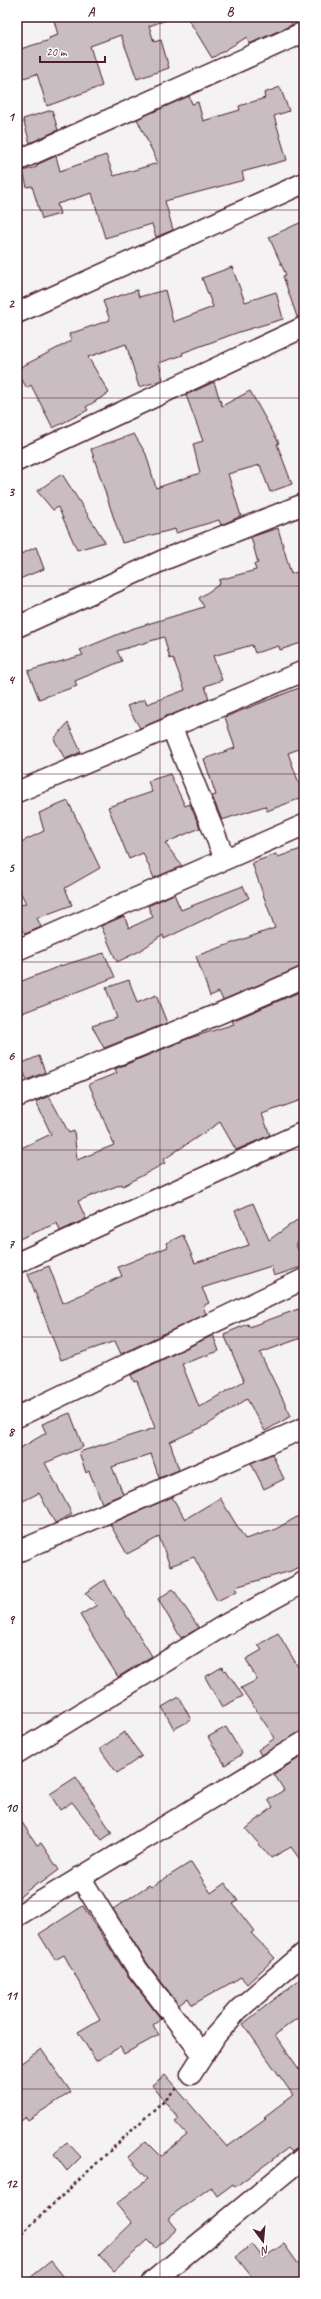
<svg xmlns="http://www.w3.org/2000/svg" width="321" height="2299" viewBox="0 0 321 2299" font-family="Caveat,sans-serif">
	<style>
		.building { fill: #cabdc1; stroke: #4a1f2b }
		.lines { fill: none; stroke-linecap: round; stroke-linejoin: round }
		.minor-casing { stroke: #4a1f2b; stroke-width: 23 }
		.path { stroke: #4a1f2b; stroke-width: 2.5; stroke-dasharray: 3 3; stroke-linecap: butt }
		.minor { stroke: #fff; stroke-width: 20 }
		.grid { fill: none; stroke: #4a1f2b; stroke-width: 1; stroke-opacity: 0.55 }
		.neatline { fill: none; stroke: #4a1f2b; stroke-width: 1.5 }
		.grid-label { font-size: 13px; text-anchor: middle; font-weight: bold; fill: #4a1f2b }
	</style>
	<rect width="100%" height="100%" fill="#f4f2f2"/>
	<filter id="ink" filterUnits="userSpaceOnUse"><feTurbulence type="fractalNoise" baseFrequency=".025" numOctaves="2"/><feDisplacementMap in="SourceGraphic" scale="8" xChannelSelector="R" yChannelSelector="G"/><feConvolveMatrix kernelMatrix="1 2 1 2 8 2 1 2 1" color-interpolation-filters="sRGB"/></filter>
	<g filter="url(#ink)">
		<path class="building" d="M53,17H166V20L149,26L154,42L161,40L169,68L137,79L121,35L90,46L102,86L47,106L37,74L20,79L17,70V50L50,40L49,38L58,35Z
			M187,17H290L292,25L249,44L247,37L212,58Z
			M280,87L289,111L274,116L287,160L242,172L244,180L165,201L173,230L156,237L152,224L105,238L92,193L57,204L60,214L42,219L32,186L27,187L23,171L37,167L36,165L56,156L60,171L106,155L114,176L158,163L137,119L189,96L192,104L198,102L203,121L240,110L239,106L265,98L264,93Z
			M52,110L58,130L30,143L23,119Z
			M304,221V316L297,317L283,276L286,275L269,237Z
			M232,267L245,302L276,292L283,319L239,332L182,353L183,355L159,363L163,380L139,387L126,344L88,357L109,393L86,407L88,410L53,428L31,385L27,388L17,372V369L71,341L69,334L110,320L103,301L137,290L139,297L165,290L173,322L213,307L202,278Z
			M214,382L222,406L250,391L279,443L277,444L292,484L270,492L260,465L228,474L241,516L221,525L219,520L176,533L175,529L122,543L91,449L134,434L146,454L156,488L200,473L193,444L203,441L186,395Z
			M62,474L105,542L77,550L58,507L53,510L37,491Z
			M278,528L291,574L304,570V642L280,650L279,646L255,653L252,645L213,656L222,680L205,686L209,699L140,728L127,706L145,699L147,704L185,690L173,658L170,659L164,637L117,651L122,661L75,681L77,686L39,699L28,671L83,655L80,650L131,629L204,607L199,598L220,584L219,580L256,570L254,564L258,563L251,537Z
			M36,547L44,569L17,580V556Z
			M304,686V747L288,753L304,797L267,811L265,806L222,820L212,796L216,795L204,759L235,748L225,717Z
			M68,723L81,752L65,759L54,739Z
			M170,774L185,806L190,804L200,828L165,843L182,866L154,878L143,853L129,859L108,807L152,792L148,781Z
			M68,801L100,868L65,888L72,905L37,918L41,927L25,934L17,918V907L26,903L17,886V844L44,831L39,813Z
			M304,848V966L223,1000L219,992L210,996L196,956L275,928L252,863L276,854L278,857Z
			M243,886L249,898L164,939L163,935L138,952L117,962L101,926L124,916L129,928L153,917L148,906L174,894L181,910Z
			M104,953L115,977L17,1015V983L60,966Z
			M129,980L137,1003L156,995L167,1023L104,1048L92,1026L117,1018L106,988Z
			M304,990V1099L262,1114L270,1135L236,1150L220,1122L163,1160L165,1163L123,1186L122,1184L78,1201L86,1219L60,1231L57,1223L17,1240V1150L51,1134L36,1102L49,1096L69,1133L74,1131L77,1160L114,1145L89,1084L117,1073L115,1069L187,1039L234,1024L232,1021Z
			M39,1056L45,1072L27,1080L20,1064Z
			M253,1203L269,1240L304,1215V1238L296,1244L304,1266L274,1276L271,1266L202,1288L209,1303L203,1306L206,1314L121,1354L115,1341L61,1360L28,1274L49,1266L63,1303L122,1276L118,1267L168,1247L166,1243L183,1235L195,1263L249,1245L235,1211Z
			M304,1307V1337L260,1353L291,1416L265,1431L247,1399L207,1425L170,1442L179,1470L159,1478L151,1454L112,1467L123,1494L102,1503L89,1471L86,1473L79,1452L155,1428L137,1381L134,1382L131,1375L213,1335L219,1351L182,1364L199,1407L244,1381L224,1334L248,1324L249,1327Z
			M70,1413L83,1447L45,1463L72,1514L55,1523L39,1493L17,1504V1450L46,1433L42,1424Z
			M272,1454L284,1479L264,1489L251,1463Z
			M172,1497L185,1519L220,1498L245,1539L274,1530L304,1513V1564L291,1571L235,1587L237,1591L217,1601L194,1557L170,1566L159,1537L127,1554L110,1524Z
			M104,1580L152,1656L118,1677L80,1615L97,1605L85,1593Z
			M173,1589L199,1628L181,1638L158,1599Z
			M278,1633L304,1677V1731L261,1755L258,1750L275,1738L241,1688L257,1680L246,1659L262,1650L258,1645Z
			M222,1667L224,1671L226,1670L243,1696L222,1707L205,1677Z
			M179,1697L191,1720L174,1729L162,1707Z
			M226,1727L242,1754L225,1765L208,1737Z
			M124,1732L142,1756L117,1773L100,1749Z
			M304,1755V1865L291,1847L271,1858L246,1829L273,1807L268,1800L284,1790L274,1774Z
			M76,1777L112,1833L102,1840L72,1802L60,1810L50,1794Z
			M17,1815L37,1845L41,1843L59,1870L40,1884L38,1882L17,1899Z
			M191,1862L211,1893L225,1883L238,1901L233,1904L254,1931L251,1933L275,1958L247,1984L241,1977L192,2005L188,1998L179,2005L147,1963L113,1909L149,1885L151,1887Z
			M83,1906L128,1976L161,2019L153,2025L159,2035L124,2054L120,2047L96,2061L78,2032L100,2019L64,1955L55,1960L39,1934Z
			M304,1976V2013L275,2035L304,2076V2144L292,2152L288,2148L235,2187L233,2184L217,2196L211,2187L168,2218L177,2229L156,2248L148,2240L114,2271L99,2255L132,2223L116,2204L148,2179L128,2157L146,2141L161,2156L187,2135L175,2122L179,2119L152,2085L165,2075L227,2147L266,2119L264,2117L293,2095L243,2024Z
			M41,2049L71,2092L28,2120L26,2117L17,2124V2066Z
			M67,2142L81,2157L67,2171L54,2154Z
			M252,2244L263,2258L284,2244L304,2272V2282H256L236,2257Z
			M51,2261L68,2282H25Z"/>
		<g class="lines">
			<defs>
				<path id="minor" d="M17,161L304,32
					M17,313L304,183
					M17,461L304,327
					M17,627L168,558L304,504
					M171,726L225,859
					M17,792L304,671
					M17,950L304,825
					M17,1097C112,1056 209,1020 304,977
					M17,1263L304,1132
					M17,1417L304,1279
					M17,1552L304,1428
					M17,1753L223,1626L304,1582
					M80,1877L138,1970L203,2055
					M17,1916L304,1742
					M191,2074L216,2035L238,2010L304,1953
					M152,2282L304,2157"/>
			</defs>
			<use href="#minor" class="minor-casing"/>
			<path class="path" d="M17,2238L177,2088"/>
			<use href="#minor" class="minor"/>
		</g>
	</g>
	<path class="grid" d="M160,17V2282M17,210H304M17,398H304M17,586H304M17,774H304M17,962H304M17,1150H304M17,1337H304M17,1525H304M17,1713H304M17,1901H304M17,2089H304"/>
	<rect width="321" height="2299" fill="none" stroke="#fff" stroke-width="44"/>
	<g transform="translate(263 2241) rotate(164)" stroke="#ffffff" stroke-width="3" paint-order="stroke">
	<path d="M0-3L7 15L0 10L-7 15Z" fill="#4a1f2b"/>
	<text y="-6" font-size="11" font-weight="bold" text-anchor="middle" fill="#4a1f2b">N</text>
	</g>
	<path d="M40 56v6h65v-6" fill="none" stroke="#4a1f2b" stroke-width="2"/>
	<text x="46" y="56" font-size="12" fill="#4a1f2b" stroke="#ffffff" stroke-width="3" paint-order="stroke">20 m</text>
	<rect x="22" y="22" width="277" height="2255" class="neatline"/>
	<g class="grid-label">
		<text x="91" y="16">A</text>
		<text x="230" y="16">B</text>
		<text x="11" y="121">1</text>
		<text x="11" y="308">2</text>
		<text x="11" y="496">3</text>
		<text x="11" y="684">4</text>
		<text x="11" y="872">5</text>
		<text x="11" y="1060">6</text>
		<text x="11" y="1248">7</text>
		<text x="11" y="1436">8</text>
		<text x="11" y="1624">9</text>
		<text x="11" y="1812">10</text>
		<text x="11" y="2000">11</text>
		<text x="11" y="2188">12</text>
	</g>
</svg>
